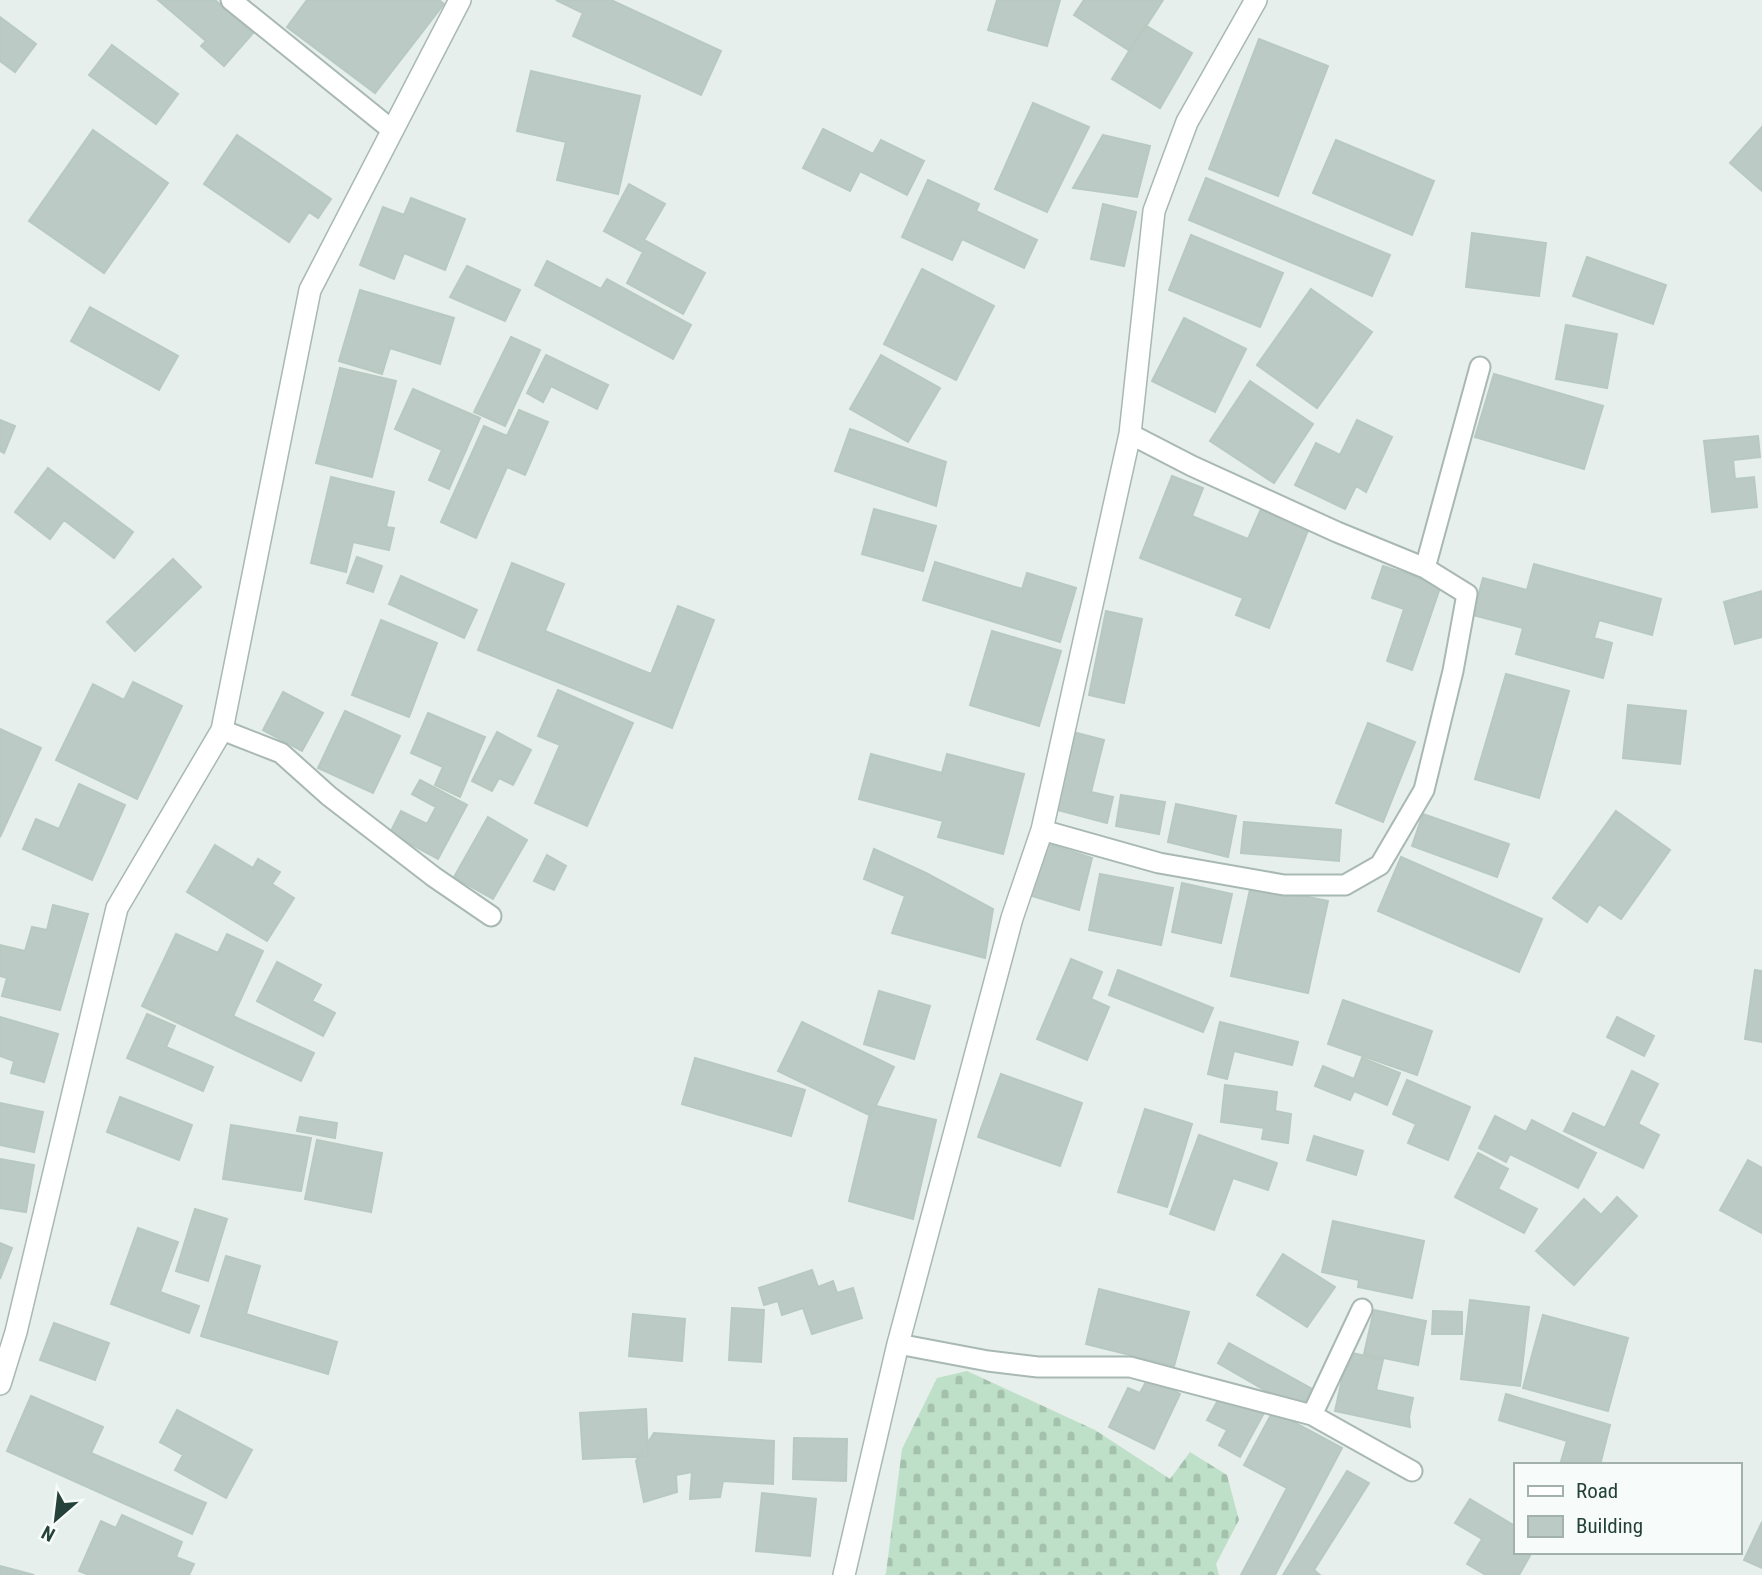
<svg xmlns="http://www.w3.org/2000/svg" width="1762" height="1575" viewBox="0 0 1762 1575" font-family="'Roboto Condensed',sans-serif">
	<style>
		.cemetery { fill: url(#cemetery-stones) }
		.building { fill: #bbcac4; stroke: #b8c9c2; stroke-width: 2 }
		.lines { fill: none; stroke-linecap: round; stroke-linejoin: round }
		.service-casing { stroke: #a8b8b2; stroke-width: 23 }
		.minor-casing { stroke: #a8b8b2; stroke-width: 24 }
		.service { stroke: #fff; stroke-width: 19 }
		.minor { stroke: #fff; stroke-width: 21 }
	</style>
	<defs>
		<pattern id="cemetery-stones" width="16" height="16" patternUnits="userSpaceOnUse" patternTransform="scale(1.75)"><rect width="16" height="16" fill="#bfe0c8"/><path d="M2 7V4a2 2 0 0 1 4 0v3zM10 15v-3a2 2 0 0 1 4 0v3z" fill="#a4c1ad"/></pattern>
	</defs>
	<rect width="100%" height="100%" fill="#e6efeb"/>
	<path class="cemetery" d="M967,1371L1095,1430L1170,1479L1190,1452L1227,1475L1239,1520L1216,1564L1219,1575H885L886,1573L902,1449L937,1378Z"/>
	<path class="building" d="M158,0H215L253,33L224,66L201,46L206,41Z
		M307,0H439L444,4L375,93L287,27Z
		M556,0H611L721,51L701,95L573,36L583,13Z
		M997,0H1060L1047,46L988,30Z
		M1084,0H1163L1130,51L1074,15Z
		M0,17L36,44L15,72L0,61Z
		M1145,25L1192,53L1160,108L1112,79Z
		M1259,39L1328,66L1278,196L1209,169Z
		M112,45L178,94L156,124L89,75Z
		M531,71L640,96L618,194L557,180L566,142L517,131Z
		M1033,103L1089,127L1047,212L995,189Z
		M1762,127V191L1730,163Z
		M823,129L873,154L881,140L924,161L907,195L860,171L850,191L803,168Z
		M93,130L168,183L104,273L29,221Z
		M237,135L331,199L318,218L309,212L289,242L204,184Z
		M1103,135L1150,146L1137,197L1073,188Z
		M1336,140L1434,181L1412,235L1313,193Z
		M1206,178L1390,255L1372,296L1189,220Z
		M928,180L979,204L976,211L1037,240L1024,268L962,239L952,260L902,237Z
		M629,184L665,204L644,240L705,273L683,314L627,283L643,252L604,231Z
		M411,198L465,219L445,270L404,253L394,279L360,265L383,207L404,215Z
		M1103,204L1136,212L1124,266L1091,259Z
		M1472,233L1546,243L1539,296L1466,287Z
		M1191,235L1283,273L1260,327L1169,290Z
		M1587,257L1666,285L1653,324L1573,296Z
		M547,261L601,289L607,279L691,325L673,359L535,285Z
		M467,266L520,290L505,321L450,297Z
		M922,269L994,306L956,380L884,344Z
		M1311,289L1372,332L1317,408L1257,365Z
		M360,290L454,318L440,364L390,348L382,374L339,361Z
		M90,307L178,356L159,390L71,341Z
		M1184,318L1246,349L1215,412L1152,381Z
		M1566,325L1617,334L1607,388L1556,379Z
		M511,337L540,350L505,426L474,412Z
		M546,355L608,385L597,409L551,386L543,402L527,393Z
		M881,355L940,388L908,442L850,409Z
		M340,368L396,381L372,477L316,463Z
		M1494,374L1603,406L1584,469L1475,437Z
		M1250,381L1313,424L1274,483L1210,441Z
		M413,389L480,418L449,489L429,480L442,450L395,429Z
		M519,410L548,422L525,475L507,467L476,538L441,522L484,426L507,436Z
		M0,420L15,426L4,453L0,451Z
		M1357,420L1392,437L1366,492L1356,486L1345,509L1295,485L1316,443L1340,455Z
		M850,429L946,462L936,506L835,471Z
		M1758,436L1760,457L1733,460L1735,479L1754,477L1757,507L1712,512L1704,441Z
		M48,468L133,532L114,558L64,520L50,539L15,512Z
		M1172,476L1203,488L1192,516L1248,539L1261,509L1309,528L1269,628L1236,615L1243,598L1140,558Z
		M331,477L394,492L386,527L394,528L389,550L353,542L346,572L311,563Z
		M874,509L936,526L923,571L862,554Z
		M357,557L382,566L373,592L347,583Z
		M173,559L201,587L135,651L107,622Z
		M935,562L1022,589L1027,573L1076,588L1060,642L923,600Z
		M512,563L564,584L545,631L651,674L678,606L714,620L672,728L478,650Z
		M1534,564L1661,599L1652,635L1599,620L1594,638L1612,643L1603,678L1516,654L1523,628L1473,615L1483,578L1527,590Z
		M1383,566L1441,585L1412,670L1387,661L1404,609L1372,598Z
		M401,576L477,610L464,638L389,604Z
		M1762,591V637L1735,644L1724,602Z
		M1106,611L1142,619L1124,703L1089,695Z
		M381,620L437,643L409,717L352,695Z
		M992,631L1061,651L1039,726L970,705Z
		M1506,674L1569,691L1539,798L1475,779Z
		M133,682L182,706L137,799L56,760L93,684L124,700Z
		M558,690L633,723L587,826L535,803L560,745L538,736Z
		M283,692L323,713L302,751L263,730Z
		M1628,705L1686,711L1680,764L1623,758Z
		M345,711L400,736L373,793L318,768Z
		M428,713L485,737L460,797L435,785L443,767L411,753Z
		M1368,723L1415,742L1383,822L1336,803Z
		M0,729L41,748L0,837Z
		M497,732L531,750L513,785L499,778L492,791L472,781Z
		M1073,732L1104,740L1091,792L1113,797L1107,823L1054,809Z
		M871,754L942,773L947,754L1024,774L1003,854L938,837L943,821L859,799Z
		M420,780L467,805L438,859L390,833L401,811L427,824L436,807L412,794Z
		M79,784L125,805L92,880L23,849L36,819L59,829Z
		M1121,795L1165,802L1159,834L1116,826Z
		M1176,804L1236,816L1228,857L1168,842Z
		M1616,811L1670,850L1621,919L1599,904L1587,922L1553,898Z
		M1423,814L1509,844L1497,877L1412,846Z
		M488,817L527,840L493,899L454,877Z
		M1244,822L1341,830L1339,861L1241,853Z
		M1045,843L1092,858L1079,910L1029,895Z
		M215,845L253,868L258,859L280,872L272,884L294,898L267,941L187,892Z
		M874,849L926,873L993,909L985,958L892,933L905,896L864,879Z
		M547,855L566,866L554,890L534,881Z
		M1401,857L1542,919L1519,972L1378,911Z
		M1100,874L1173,888L1161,945L1089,930Z
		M1182,883L1232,894L1221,943L1172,932Z
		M1251,885L1328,901L1308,993L1231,976Z
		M53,905L88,914L60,1010L2,996L7,978L0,976V945L25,951L32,927L47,930Z
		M176,934L218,953L227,934L263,951L233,1016L314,1053L301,1081L142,1006Z
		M1071,959L1102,972L1091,999L1109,1007L1087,1060L1037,1039Z
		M277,962L321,985L312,1001L335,1013L323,1036L257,1001Z
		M1118,970L1213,1008L1203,1032L1109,995Z
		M1755,970L1762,971V1042L1745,1039Z
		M879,991L930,1006L914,1059L864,1044Z
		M1343,1000L1432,1031L1417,1075L1328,1044Z
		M147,1014L175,1026L166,1047L213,1067L203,1091L127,1058Z
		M0,1017L58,1034L44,1082L11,1073L14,1061L0,1056Z
		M1617,1017L1654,1036L1644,1056L1607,1037Z
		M802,1022L894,1067L871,1116L778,1071Z
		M1220,1022L1298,1042L1292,1065L1234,1051L1227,1079L1208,1074Z
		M695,1058L805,1090L791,1136L682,1104Z
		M1362,1058L1400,1073L1387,1105L1354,1091L1350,1100L1315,1086L1323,1066L1354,1079Z
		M1632,1071L1658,1084L1638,1124L1659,1135L1643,1168L1564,1131L1573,1113L1605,1128Z
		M1001,1074L1082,1103L1060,1166L978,1137Z
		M1407,1080L1470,1107L1448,1160L1408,1143L1416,1124L1393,1114Z
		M1225,1085L1277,1092L1275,1111L1291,1114L1288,1143L1262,1139L1264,1128L1221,1122Z
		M120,1097L192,1125L179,1160L107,1132Z
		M0,1103L43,1112L34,1152L0,1145Z
		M872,1105L936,1120L913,1219L849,1201Z
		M1145,1109L1192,1124L1167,1207L1118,1192Z
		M1495,1116L1526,1132L1532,1120L1596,1153L1578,1188L1510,1154L1506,1162L1479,1148Z
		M300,1117L337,1123L335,1138L297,1131Z
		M231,1125L311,1138L301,1191L223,1179Z
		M1199,1135L1277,1163L1268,1190L1233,1178L1214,1230L1170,1214Z
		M1314,1136L1363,1151L1356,1175L1307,1160Z
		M317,1140L382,1153L371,1212L305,1199Z
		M1478,1153L1508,1169L1498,1189L1537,1209L1524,1233L1455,1197Z
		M0,1159L34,1165L26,1212L0,1208Z
		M1748,1160L1762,1168V1233L1720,1210Z
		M1617,1197L1637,1216L1574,1285L1536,1251L1584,1199L1601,1215Z
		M195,1209L227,1219L208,1281L176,1271Z
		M1333,1221L1424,1241L1412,1298L1358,1287L1359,1280L1322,1272Z
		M138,1228L178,1242L160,1292L199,1306L189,1333L111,1304Z
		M0,1243L12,1248L0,1279Z
		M1283,1254L1335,1287L1307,1327L1257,1295Z
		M226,1256L260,1266L246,1314L337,1342L328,1374L201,1336Z
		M812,1270L818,1287L833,1281L837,1293L853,1288L862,1318L812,1334L803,1308L782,1315L778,1301L764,1305L759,1288Z
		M1099,1289L1189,1312L1174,1366L1086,1344Z
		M1470,1300L1529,1307L1520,1386L1461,1379Z
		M732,1308L764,1310L761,1362L729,1360Z
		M1374,1310L1426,1321L1418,1365L1364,1354Z
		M1433,1311L1462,1312V1334H1432Z
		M633,1314L685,1319L682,1361L629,1356Z
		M1543,1315L1628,1338L1608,1411L1523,1388Z
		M54,1323L109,1343L95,1380L40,1360Z
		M1229,1343L1312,1389L1301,1411L1218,1363Z
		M1348,1352L1383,1360L1376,1390L1413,1398L1409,1417L1410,1427L1335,1411Z
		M1148,1378L1180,1394L1154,1449L1109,1427L1128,1388L1140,1393Z
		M1223,1391L1264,1413L1240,1457L1219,1445L1227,1430L1207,1420Z
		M1506,1394L1610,1425L1600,1465H1560L1567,1441L1499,1420Z
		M31,1396L103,1427L91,1453L206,1503L192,1534L7,1451Z
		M646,1409L648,1456L583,1459L580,1413Z
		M177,1410L252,1450L226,1498L175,1470L183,1455L160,1442Z
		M1273,1411L1342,1448L1275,1575H1241L1287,1488L1244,1465Z
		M654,1433L774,1441L773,1484L723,1481L720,1497L690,1499L692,1472L676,1475L677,1492L644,1502L636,1461Z
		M794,1438L847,1439L846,1481L793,1479Z
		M1347,1471L1369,1483L1314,1570L1320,1575H1283Z
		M762,1493L816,1499L810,1556L756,1551Z
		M1470,1499L1515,1526V1552H1532L1519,1575H1486L1467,1564L1482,1539L1455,1523Z
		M122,1515L182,1542L176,1557L194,1564L189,1575H89L79,1571L101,1521L116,1528Z
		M1762,1522V1568L1744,1560Z
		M0,1566L34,1575H0Z"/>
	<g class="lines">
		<defs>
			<path id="service" d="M231,0L392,130
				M1425,568L1480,367
				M222,730L281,753L329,796L434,877L491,916
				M1042,830L1159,863L1284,885H1345L1380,865L1424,790L1453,671L1467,594L1425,568L1337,532L1192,466L1130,434
				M898,1344L988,1361L1038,1367H1130L1312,1415L1362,1309
				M1312,1415L1412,1471"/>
			<path id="minor" d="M0,1384L16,1332L117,908L222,730L310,290L460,0
				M844,1575L898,1344L1012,918L1042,830L1130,434L1154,211L1187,122L1256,0"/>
		</defs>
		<use href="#service" class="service-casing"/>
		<use href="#minor" class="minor-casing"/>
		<use href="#service" class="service"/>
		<use href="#minor" class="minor"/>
	</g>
	<rect x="1514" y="1463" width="228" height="91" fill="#f7fbf9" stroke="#a3b1ad" stroke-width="2"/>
	<rect x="1528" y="1486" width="35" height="10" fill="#ffffff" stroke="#a3b1ad" stroke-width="2"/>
	<text x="1576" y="1498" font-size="21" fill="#24423a">Road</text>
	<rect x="1528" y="1516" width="35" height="21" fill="#bbcac4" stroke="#a3b1ad" stroke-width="2"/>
	<text x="1576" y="1533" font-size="21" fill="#24423a">Building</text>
	<g transform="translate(56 1519) rotate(208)" stroke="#f7fbf9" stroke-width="5" paint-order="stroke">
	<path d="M0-5L12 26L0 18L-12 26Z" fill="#24423a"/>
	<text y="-10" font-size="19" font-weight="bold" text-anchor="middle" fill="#24423a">N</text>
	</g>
</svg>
